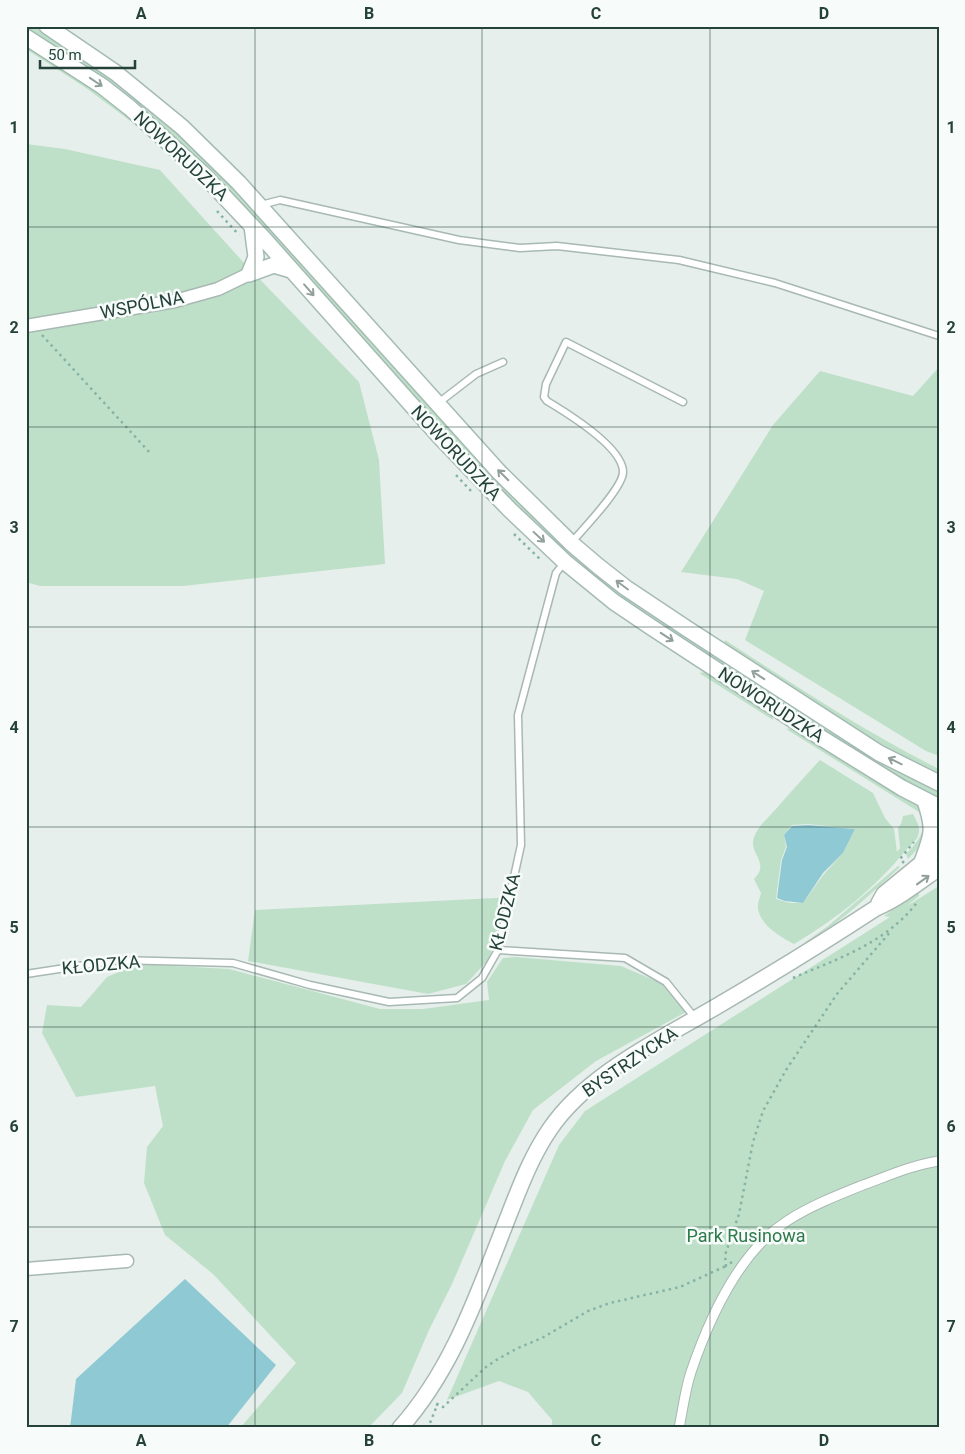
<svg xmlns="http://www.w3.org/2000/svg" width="965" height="1454" viewBox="0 0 965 1454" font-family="Roboto,sans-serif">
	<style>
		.green { fill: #bfe0c8; fill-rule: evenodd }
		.water { fill: #8ec9d4 }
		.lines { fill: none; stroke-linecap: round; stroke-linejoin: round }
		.service-casing { stroke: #a8b8b2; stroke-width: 9 }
		.pedestrian-casing { stroke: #a8b8b2; stroke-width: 11 }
		.minor-casing { stroke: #a8b8b2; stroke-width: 15 }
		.tertiary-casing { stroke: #a8b8b2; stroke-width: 18 }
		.secondary-casing { stroke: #a4bbb3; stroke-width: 18 }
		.path { stroke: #86b3a5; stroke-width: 2.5; stroke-dasharray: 2.5 4; stroke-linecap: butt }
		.service { stroke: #fff; stroke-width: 6 }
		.pedestrian { stroke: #fff; stroke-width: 9 }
		.minor { stroke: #fff; stroke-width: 12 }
		.tertiary { stroke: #fff; stroke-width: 15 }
		.secondary { stroke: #fff; stroke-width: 15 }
		.oneway { stroke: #92a09c }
		.grid { fill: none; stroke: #24423a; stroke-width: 1; stroke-opacity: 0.55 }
		.labels { text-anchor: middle; stroke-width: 5; stroke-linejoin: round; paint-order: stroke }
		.street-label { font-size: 18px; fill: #24423a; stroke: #f7fbf9 }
		.park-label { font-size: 18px; fill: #2d7a4b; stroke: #f7fbf9 }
		.neatline { fill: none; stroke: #24423a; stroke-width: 2 }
		.grid-label { font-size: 16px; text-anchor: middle; font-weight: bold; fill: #24423a }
	</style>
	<rect width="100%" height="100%" fill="#e6efeb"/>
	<path class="green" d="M26,26C40,26 55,40 66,48C120,83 168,124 215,168L480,462L539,523L578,558L650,613L800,710L939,788V799L844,745L671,633L618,596L592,576L539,530L466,454L230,190C166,126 104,75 26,28Z
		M26,45L102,95L156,140L86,88L26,49Z
		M26,144L65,149L160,170L244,263L247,260L251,247L247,266L359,382L379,460L385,564L183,586H40L26,582Z
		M939,367V756L926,751L745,640L764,591L737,579L681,572L773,425L820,371L913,396Z
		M725,640C796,686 863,731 939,769V773L890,749L852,727L724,645Z
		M706,672L772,715L773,720L699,673Z
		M792,728L920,807L927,823L922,844L908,859L906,854C918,841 929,830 919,812L786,729Z
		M820,760L873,793L885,818L894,829L897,852L900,848L898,828L901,824L903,816L913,814C917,822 921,827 918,836C916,841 910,846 906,850C875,888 837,919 794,944C780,936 761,926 758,909C757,904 760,898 761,893L754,879C771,863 748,854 754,837C758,826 769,817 776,809C790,793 805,776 820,760ZM808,824L855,829L843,853L824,874L803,903H790L776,899L781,860L786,847L784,835L792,825Z
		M898,866L900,867C870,895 840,922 806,945L804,943L828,926Z
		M939,886V1428H552V1420L528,1392L499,1381L447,1400L559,1145L585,1111L890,917L884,916L919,891V896L907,906Z
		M513,897L488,960L466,984L428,994L248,961L255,910Z
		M516,957L621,966L663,984L686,1012L596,1061L533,1110L505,1161L452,1284L429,1330L402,1393L368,1428H240L296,1363L213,1274L165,1235L144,1183L147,1147L163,1126L155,1086L76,1097L42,1033L47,1005L81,1007L107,977L138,964L229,969L380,1009H423L489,1000L487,982L503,958Z"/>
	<path class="water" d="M808,825L855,829L843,853L823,873L803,903L785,901L777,898L782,860L787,847L784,835L792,826Z
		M185,1279L276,1365L226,1428H70L76,1379Z"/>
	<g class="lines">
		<defs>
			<path id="service" d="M261,205L280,200L459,240L520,248L557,246L679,260L775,283L939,336
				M437,404L476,374L503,362
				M571,543C582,530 623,488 623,472C623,447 567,413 547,401L544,397L546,384L566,342L683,402
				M498,950L625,958L666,982L695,1018
				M26,974L118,960L233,963L310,985L389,1002L457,998L482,978L498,950L521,845L518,715L556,573L564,563"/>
			<path id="pedestrian" d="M679,1428C683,1409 685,1390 691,1372C709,1319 739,1252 787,1221C810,1206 838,1195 863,1185C888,1176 912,1165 939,1161"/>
			<path id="minor" d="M26,326L175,301L218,289L249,274
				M26,1269L127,1261"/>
			<path id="tertiary" d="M879,903L884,894L939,849
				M400,1428C452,1370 477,1296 505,1225C518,1192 530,1158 550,1129C588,1073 662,1039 719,1005C772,974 824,942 876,908C899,898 919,882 939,868"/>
			<path id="secondary" d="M47,26L116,73L182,127L239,183L499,472L571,543L598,566L626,588L686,628L879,753L939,783
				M26,37L102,86L130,108L203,174L265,240L440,437L509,509L565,562L614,602L651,627L807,729L902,788L939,807
				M249,274L256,257L252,226
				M249,274L274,265L291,270
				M922,862C932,835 935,830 925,801"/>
		</defs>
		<use href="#service" class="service-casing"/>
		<use href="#pedestrian" class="pedestrian-casing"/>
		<use href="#minor" class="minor-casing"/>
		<use href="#tertiary" class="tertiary-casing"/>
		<use href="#secondary" class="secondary-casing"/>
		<path class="path" d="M925,26L939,29
			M217,211L239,235
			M42,335L151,454
			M456,475L471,491
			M514,534L542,561
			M904,863L900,859L914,842
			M793,978C839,958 887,943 918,901
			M732,1262L726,1266L725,1255L739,1214L753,1142L763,1111L786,1070L837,994L891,931
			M436,1404L443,1407L486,1367L498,1359L518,1348L542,1338L588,1311L610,1303L680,1287L726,1266V1267
			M426,1428L430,1423L438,1403"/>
		<use href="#service" class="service"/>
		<use href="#pedestrian" class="pedestrian"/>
		<use href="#minor" class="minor"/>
		<use href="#tertiary" class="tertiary"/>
		<use href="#secondary" class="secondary"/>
	</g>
	<defs><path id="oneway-shaft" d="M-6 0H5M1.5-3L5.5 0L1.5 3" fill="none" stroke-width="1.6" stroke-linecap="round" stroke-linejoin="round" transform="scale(1.25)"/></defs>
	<g class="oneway">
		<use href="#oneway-shaft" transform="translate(96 82) rotate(34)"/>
		<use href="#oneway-shaft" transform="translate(309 290) rotate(49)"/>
		<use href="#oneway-shaft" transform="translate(503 475) rotate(-135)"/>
		<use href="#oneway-shaft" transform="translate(539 537) rotate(43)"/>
		<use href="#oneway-shaft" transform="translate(622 585) rotate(-143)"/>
		<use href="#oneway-shaft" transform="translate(667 637) rotate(33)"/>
		<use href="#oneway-shaft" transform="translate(758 675) rotate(-147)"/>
		<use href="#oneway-shaft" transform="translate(895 761) rotate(-154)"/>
		<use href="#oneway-shaft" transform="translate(923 880) rotate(-36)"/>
	</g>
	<path class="grid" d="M255,26V1428M482,26V1428M710,26V1428M26,227H939M26,427H939M26,627H939M26,827H939M26,1027H939M26,1227H939"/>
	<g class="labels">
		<g class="street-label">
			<text transform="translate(181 156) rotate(43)" y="6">NOWORUDZKA</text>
			<text transform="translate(142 305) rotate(-11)" y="6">WSPÓLNA</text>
			<text transform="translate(456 453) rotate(47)" y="6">NOWORUDZKA</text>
			<text transform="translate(771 705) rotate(33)" y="6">NOWORUDZKA</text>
			<text transform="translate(505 912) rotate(-76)" y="6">KŁODZKA</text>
			<text transform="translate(101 965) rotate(-5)" y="6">KŁODZKA</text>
			<text transform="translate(630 1062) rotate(-34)" y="6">BYSTRZYCKA</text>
		</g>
		<g class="park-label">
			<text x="746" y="1242">Park Rusinowa</text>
		</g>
	</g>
	<rect width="965" height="1454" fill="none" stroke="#f7fbf9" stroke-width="55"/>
	<path d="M40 60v8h95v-8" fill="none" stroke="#24423a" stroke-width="2.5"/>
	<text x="48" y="60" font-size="15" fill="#24423a" stroke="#f7fbf9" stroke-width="4" paint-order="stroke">50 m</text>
	<rect x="28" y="28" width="910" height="1398" class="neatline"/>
	<g class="grid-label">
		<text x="141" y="19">A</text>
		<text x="369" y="19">B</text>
		<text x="596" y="19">C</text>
		<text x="824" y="19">D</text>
		<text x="14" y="133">1</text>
		<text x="951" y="133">1</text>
		<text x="14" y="333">2</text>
		<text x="951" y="333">2</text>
		<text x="14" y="533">3</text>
		<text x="951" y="533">3</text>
		<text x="14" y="733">4</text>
		<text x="951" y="733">4</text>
		<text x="14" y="933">5</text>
		<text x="951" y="933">5</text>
		<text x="14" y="1132">6</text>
		<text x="951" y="1132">6</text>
		<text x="14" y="1332">7</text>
		<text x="951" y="1332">7</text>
		<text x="141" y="1446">A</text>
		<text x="369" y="1446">B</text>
		<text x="596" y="1446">C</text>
		<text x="824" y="1446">D</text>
	</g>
</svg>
